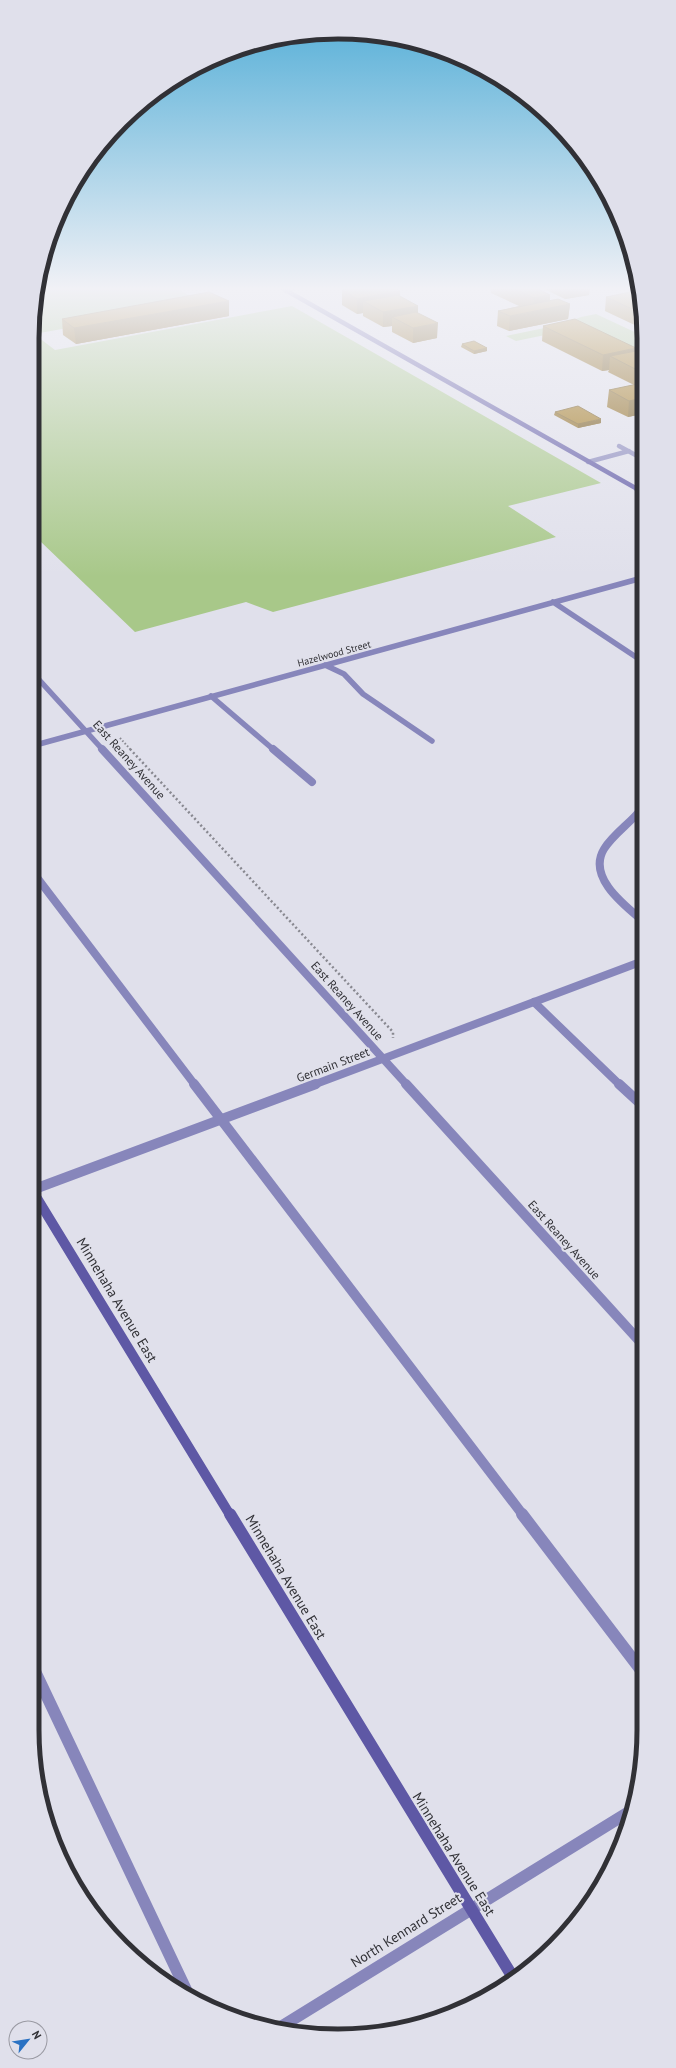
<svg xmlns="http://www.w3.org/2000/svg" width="676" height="2068" viewBox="0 0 676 2068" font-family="'PT Sans',sans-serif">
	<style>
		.green { fill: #a8c889 }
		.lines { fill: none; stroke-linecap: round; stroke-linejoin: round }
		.path-far1 { stroke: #888890; stroke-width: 2; stroke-dasharray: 1.5 2; stroke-linecap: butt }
		.path { stroke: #888890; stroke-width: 2.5; stroke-dasharray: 2 2.5; stroke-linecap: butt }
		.lane-far4 { stroke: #8786bb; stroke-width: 4.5 }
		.lane-far3 { stroke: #8786bb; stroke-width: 5.5 }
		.lane-far2 { stroke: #8786bb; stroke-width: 8 }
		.lane-far1 { stroke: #8786bb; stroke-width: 10 }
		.lane { stroke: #8786bb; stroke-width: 12 }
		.street-far4 { stroke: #8786bb; stroke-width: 4.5 }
		.street-far3 { stroke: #8786bb; stroke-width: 5.5 }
		.street-far2 { stroke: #8786bb; stroke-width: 8 }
		.street-far1 { stroke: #8786bb; stroke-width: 10 }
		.street { stroke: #8786bb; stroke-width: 12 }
		.secondary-far3 { stroke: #5e58a5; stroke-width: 4.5 }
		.secondary-far2 { stroke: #5e58a5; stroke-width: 5.5 }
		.secondary-far1 { stroke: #5e58a5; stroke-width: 10 }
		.secondary { stroke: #5e58a5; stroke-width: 12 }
		.wall { fill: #825902 }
		.shaded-wall { fill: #6a4901 }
		.building { fill: #976802; stroke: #6a4901 }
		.labels { text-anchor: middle; stroke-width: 4; stroke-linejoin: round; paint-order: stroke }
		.far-street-label { font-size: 10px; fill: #313136; stroke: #e0e0eb }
		.street-label { font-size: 12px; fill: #313136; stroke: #e0e0eb }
		.near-street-label { font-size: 14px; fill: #313136; stroke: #e0e0eb }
		.rim { fill: none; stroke: #313136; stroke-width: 5 }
	</style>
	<rect width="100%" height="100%" fill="#e0e0eb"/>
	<path class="green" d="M37,287H175L202,304L34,334L55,350L292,306L601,483L508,506L556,537L273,612L246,602L135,632L40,541L32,540V338Z
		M596,314L641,335V362L574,329L516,341L506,336L564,324L581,317Z"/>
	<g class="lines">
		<path class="path-far1" d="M120,738L131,750"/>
		<path class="path" d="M130,749L393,1032V1038"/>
		<path class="lane-far4" d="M619,446L641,458
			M588,462L629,451"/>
		<path class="lane-far3" d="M325,665L344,674L363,694L432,741
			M211,696L274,750"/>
		<path class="lane-far2" d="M273,749L312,782
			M642,808C631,823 614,833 604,849C587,877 624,905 643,921
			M32,871L195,1085
			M534,1002L620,1085"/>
		<path class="lane-far1" d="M194,1084L523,1515
			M619,1084L643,1106"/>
		<path class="lane" d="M522,1514L644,1674
			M32,1665L189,1996"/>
		<path class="street-far4" d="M286,291L298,287"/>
		<path class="street-far3" d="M553,602L642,661
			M32,672L103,750
			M32,746L642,578"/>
		<path class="street-far2" d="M102,749L407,1085
			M313,1085L643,961"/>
		<path class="street-far1" d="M406,1084L643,1345
			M32,1190L316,1084"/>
		<path class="street" d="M279,2028L632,1810"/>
		<path class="secondary-far3" d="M280,287L639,490"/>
		<path class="secondary-far2" d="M637,489L642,492"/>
		<path class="secondary-far1" d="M32,1190L230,1515"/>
		<path class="secondary" d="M230,1514L514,1979"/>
	</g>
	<path class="wall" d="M491,287H534L550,295V300L570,304L568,319L509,331L497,326L498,311L519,306L491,293Z
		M540,287H590L589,295L565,299Z
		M342,290L400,291V296L418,313L437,338L413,343L392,332V326L383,327L363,316V313L357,314L342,305Z
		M606,297H641V328L605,311Z
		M229,301V316L76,344L63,335L62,319Z
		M543,326L635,351L641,353L642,414L628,417L607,407L609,390L634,385L608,372L609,370L602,371L542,341Z
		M462,344L487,348V351L474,354L461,347Z
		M555,412L601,423L578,428L554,415Z"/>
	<path class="shaded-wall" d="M566,287H590L589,295L565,299Z
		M400,291V306L363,301V313L357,314V299Z
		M550,295L549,308L570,304L568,319L509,331L510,316L533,312L534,298Z
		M229,301V316L76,344L74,328Z
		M418,306V321L392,317V326L383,327V312Z
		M438,323L437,338L413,343V328Z
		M487,348V351L474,354V351Z
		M636,348L634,364L610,356L609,370L602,371L603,355Z
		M642,398V414L628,417L629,401Z
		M601,419V423L578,428V424Z"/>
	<path class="building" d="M359,287H394L400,291L357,299L342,290Z
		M511,287H534L550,295L534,298Z
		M209,292L229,301L74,328L62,319Z
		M630,292L641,297V313L606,297Z
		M398,295L418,306L383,312L363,301Z
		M558,299L570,304L510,316L498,311Z
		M416,312L438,323L413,328L392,317Z
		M575,319L636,348L603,355L543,326Z
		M474,341L487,348L474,351L462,344Z
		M636,351L641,353V372L610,356Z
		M642,383V398L629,401L609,390Z
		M578,406L601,419L578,424L555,412Z"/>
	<linearGradient id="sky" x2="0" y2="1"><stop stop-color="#4eacd6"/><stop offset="0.5" stop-color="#f1f1f6"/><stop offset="1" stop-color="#f1f1f6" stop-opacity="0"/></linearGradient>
	<rect width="676" height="577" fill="url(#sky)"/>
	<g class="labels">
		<g class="far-street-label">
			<text transform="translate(334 653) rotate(-15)" y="4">Hazelwood Street</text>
		</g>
		<g class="street-label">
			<text transform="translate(129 760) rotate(48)" y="4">East Reaney Avenue</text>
			<text transform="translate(347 1001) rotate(48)" y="4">East Reaney Avenue</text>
			<text transform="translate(333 1065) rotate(-21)" y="4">Germain Street</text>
			<text transform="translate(564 1240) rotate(48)" y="4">East Reaney Avenue</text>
		</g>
		<g class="near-street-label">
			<text transform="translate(117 1300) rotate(59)" y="5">Minnehaha Avenue East</text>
			<text transform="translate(286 1577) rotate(59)" y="5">Minnehaha Avenue East</text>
			<text transform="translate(454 1854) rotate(58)" y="5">Minnehaha Avenue East</text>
			<text transform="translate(406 1930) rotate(-32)" y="5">North Kennard Street</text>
		</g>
	</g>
	<path d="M0 0H676V2068H0ZM338 39H338A299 299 0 0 1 637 338V1730A299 299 0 0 1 338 2029H338A299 299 0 0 1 39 1730V338A299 299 0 0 1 338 39Z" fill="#e0e0eb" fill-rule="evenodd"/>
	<path class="rim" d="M338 39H338A299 299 0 0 1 637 338V1730A299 299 0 0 1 338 2029H338A299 299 0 0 1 39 1730V338A299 299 0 0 1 338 39Z"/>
	<g transform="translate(28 2040) rotate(60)"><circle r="19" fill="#e0e0eb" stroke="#9a9aa3"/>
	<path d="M0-3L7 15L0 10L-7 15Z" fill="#2a72c3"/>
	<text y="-6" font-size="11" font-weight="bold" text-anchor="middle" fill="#313136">N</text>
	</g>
</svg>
